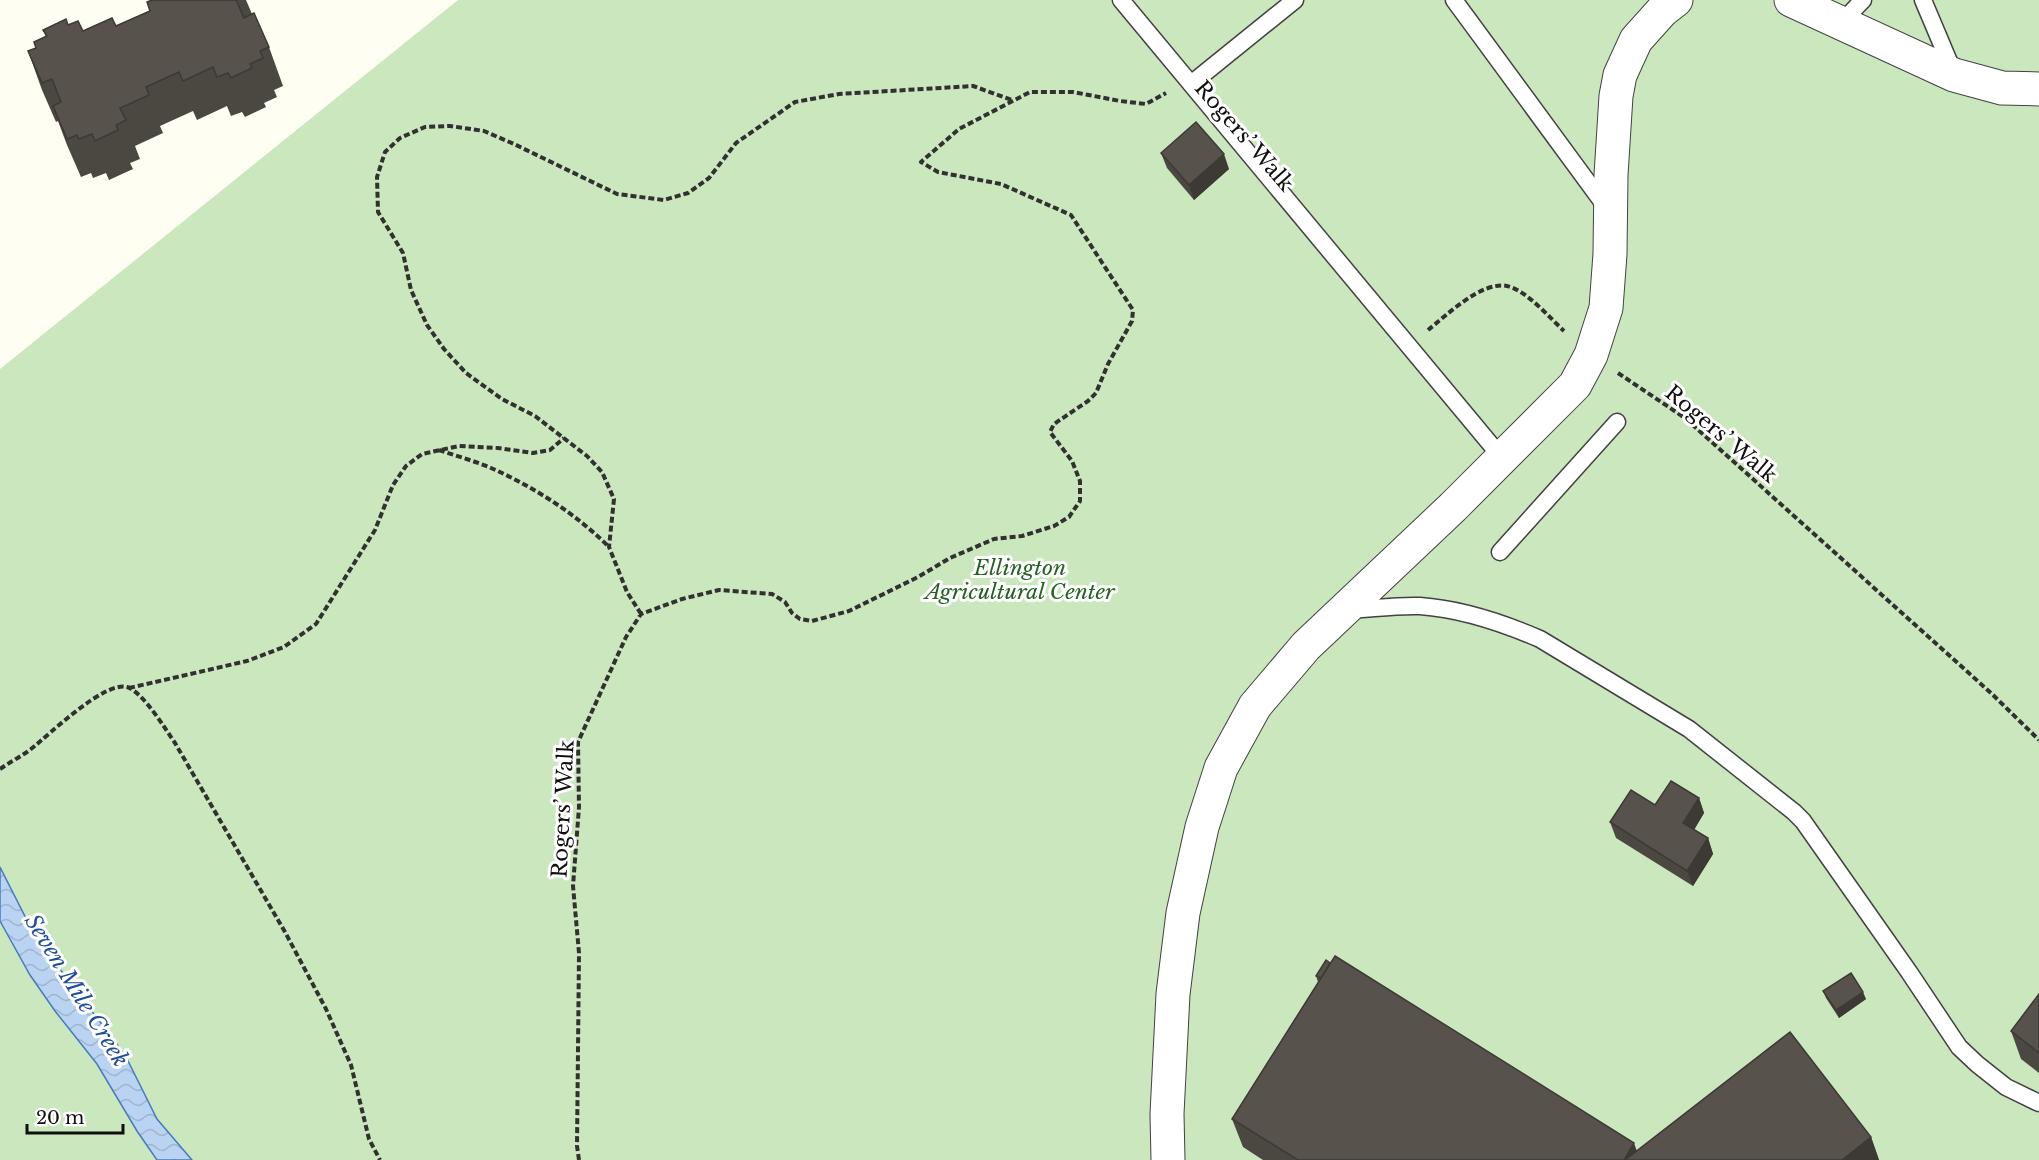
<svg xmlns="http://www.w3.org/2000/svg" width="2039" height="1160" viewBox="0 0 2039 1160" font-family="'Libre Baskerville',serif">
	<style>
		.park { fill: #cbe7bd }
		.water { fill: url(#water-waves); stroke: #467bc3; stroke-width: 1.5 }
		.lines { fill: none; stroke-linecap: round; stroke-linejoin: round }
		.service-casing { stroke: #424242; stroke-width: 19 }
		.minor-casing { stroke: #424242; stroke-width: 35 }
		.path { stroke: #313131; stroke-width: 4; stroke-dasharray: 6 3; stroke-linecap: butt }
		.service { stroke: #fff; stroke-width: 16 }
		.minor { stroke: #fff; stroke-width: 33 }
		.wall { fill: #4b4741 }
		.shaded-wall { fill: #3d3935 }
		.building { fill: #57524c; stroke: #3d3935; stroke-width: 1.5 }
		.labels { text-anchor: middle; stroke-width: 6; stroke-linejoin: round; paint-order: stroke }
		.street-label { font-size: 21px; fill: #0f0f0f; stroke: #fff }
		.park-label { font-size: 21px; font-style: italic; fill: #256223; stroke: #fff }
		.water-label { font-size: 22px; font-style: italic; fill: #214e98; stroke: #fff }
	</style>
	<defs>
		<pattern id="water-waves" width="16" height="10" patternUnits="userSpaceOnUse" patternTransform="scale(1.5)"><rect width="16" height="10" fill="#bad3f2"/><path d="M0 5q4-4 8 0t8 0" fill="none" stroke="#9fb4ce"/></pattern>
	</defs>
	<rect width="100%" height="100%" fill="#fefef2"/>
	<path class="park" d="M458,0H2039V1160H192L157,1119L125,1055L35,936L0,867V369Z
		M0,921L30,975L55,1011L97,1064L137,1131L157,1160H0Z"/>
	<path class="water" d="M0,867L35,936L125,1055L157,1119L192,1160H157L137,1131L97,1064L55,1011L30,975L0,921Z"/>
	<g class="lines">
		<defs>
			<path id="service" d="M1121,0L1502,458
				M1454,0L1606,207
				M1923,0L1953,71
				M1841,23L1863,0
				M1191,84L1295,0
				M1500,552L1617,422
				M1346,610C1371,609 1396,605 1420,606C1462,609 1503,623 1540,639L1689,729L1794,812L1803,821L1909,972L1959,1047L1977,1064L2006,1087L2039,1103"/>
			<path id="minor" d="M1791,0L1954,75L2002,88L2039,89
				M1168,1160L1167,1114L1173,994L1183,913L1202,827L1221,768L1255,706L1306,646L1453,507L1575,385L1591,355L1606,308L1610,254L1611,175L1616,96L1620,75L1636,40L1662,11L1676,0"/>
		</defs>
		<use href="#service" class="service-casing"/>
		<use href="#minor" class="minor-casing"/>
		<path class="path" d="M1428,330C1447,315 1481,281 1507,286C1526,290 1550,318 1564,331
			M1618,373L1685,418L1991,693L2039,740
			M439,450C456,456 475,461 491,468C534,487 576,514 609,547
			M641,614L627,592L609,547L614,499L602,472L587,456L535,416L502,399L466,373L444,349L427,325L411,290L403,253L378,212L377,177L385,152L400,138L425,127L450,126L484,131L514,144L617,194L664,200L688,193L709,178L736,143L795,102L839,94L973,86L1012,100
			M129,688L247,661L284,647L316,624L375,530L393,485L406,466L422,454L459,446L498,448L533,453L550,450L564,438
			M0,769C10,762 22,756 31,749C50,734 104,681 127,687C143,692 166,730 175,743L285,932L326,1009L351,1065L369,1139L380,1160
			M579,1160L577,1146L579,953L573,886L579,807L578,742L626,637L641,614L682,599L719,590L772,594L785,602L792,613L800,619L812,621L849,611L918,577L950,558L994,539L1022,536L1054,526L1069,517L1080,501V481L1072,461L1050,432L1054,424L1088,401L1096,393L1108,364L1132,321L1133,310L1071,215L1001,184L938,172L921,162L959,129L1030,92H1073L1120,101L1146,104L1166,93"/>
		<use href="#service" class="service"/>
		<use href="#minor" class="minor"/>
	</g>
	<path class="wall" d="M152,0H246L252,14L269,47L283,86L274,90L277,97L264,103L266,107L245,117L242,112L231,116L227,106L197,120L193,111L160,126L163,133L135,146L140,159L130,163L133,169L109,180L106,173L93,178L91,173L81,177L67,145L58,121L56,122L42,90L28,51L36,48L46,37L43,30L68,25L83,31L116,26L150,11Z
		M1161,153L1229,169L1194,200L1167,168Z
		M1699,798L1704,813L1694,830L1708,838L1713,854L1693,886L1616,838L1610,822L1655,805Z
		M1316,976L1637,1151L1871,1137L1879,1160H1263L1243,1147L1232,1119L1318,982Z
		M1823,991L1866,999L1839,1018L1826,998Z
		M2039,994V1073L2021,1059L2011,1031Z"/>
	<path class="shaded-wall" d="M1224,154L1229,169L1194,200L1189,185Z
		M1699,798L1704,813L1689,838L1683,823Z
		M1708,838L1713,854L1693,886L1687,871Z
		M1863,992L1866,999L1839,1018L1836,1010Z
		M1871,1137L1879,1160H1842Z
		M1634,1143L1640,1160H1624Z"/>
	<path class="building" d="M152,0H236L244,18L254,13L269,47L260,51L263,58L250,64L252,68L231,78L228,73L217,77L213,67L183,81L179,72L146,87L149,95L120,108L126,120L116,125L118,130L95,141L92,134L79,139L77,135L67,139L53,106L61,102L52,79L42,83L28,51L36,48L34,42L47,36L43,30L66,19L68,25L78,21L83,31L112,18L116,26L150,11L147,2Z
		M1196,122L1224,154L1189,185L1161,153Z
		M1671,781L1699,798L1683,823L1708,838L1687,871L1610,822L1631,790L1655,805Z
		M1335,956L1634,1143L1624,1160H1298L1232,1119Z
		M1326,960L1330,963L1321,978L1316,976Z
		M1851,973L1863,992L1836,1010L1823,991Z
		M2039,994V1053L2011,1031Z
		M1790,1032L1871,1137L1842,1160H1625Z"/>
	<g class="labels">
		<g class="street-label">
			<text transform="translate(1244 136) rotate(49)" y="7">Rogers’ Walk</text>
			<text transform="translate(1721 434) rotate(40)" y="7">Rogers’ Walk</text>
			<text transform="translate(563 809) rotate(-87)" y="7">Rogers’ Walk</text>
		</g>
		<g class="park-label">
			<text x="1020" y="575">Ellington<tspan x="1020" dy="24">Agricultural Center</tspan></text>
		</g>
		<g class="water-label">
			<text transform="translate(77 990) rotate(58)" y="8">Seven Mile Creek</text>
		</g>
	</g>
	<path d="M27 1124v9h96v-9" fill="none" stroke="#0f0f0f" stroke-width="3"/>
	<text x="36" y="1124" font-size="18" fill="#0f0f0f" stroke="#ffffff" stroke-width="4.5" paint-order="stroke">20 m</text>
</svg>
